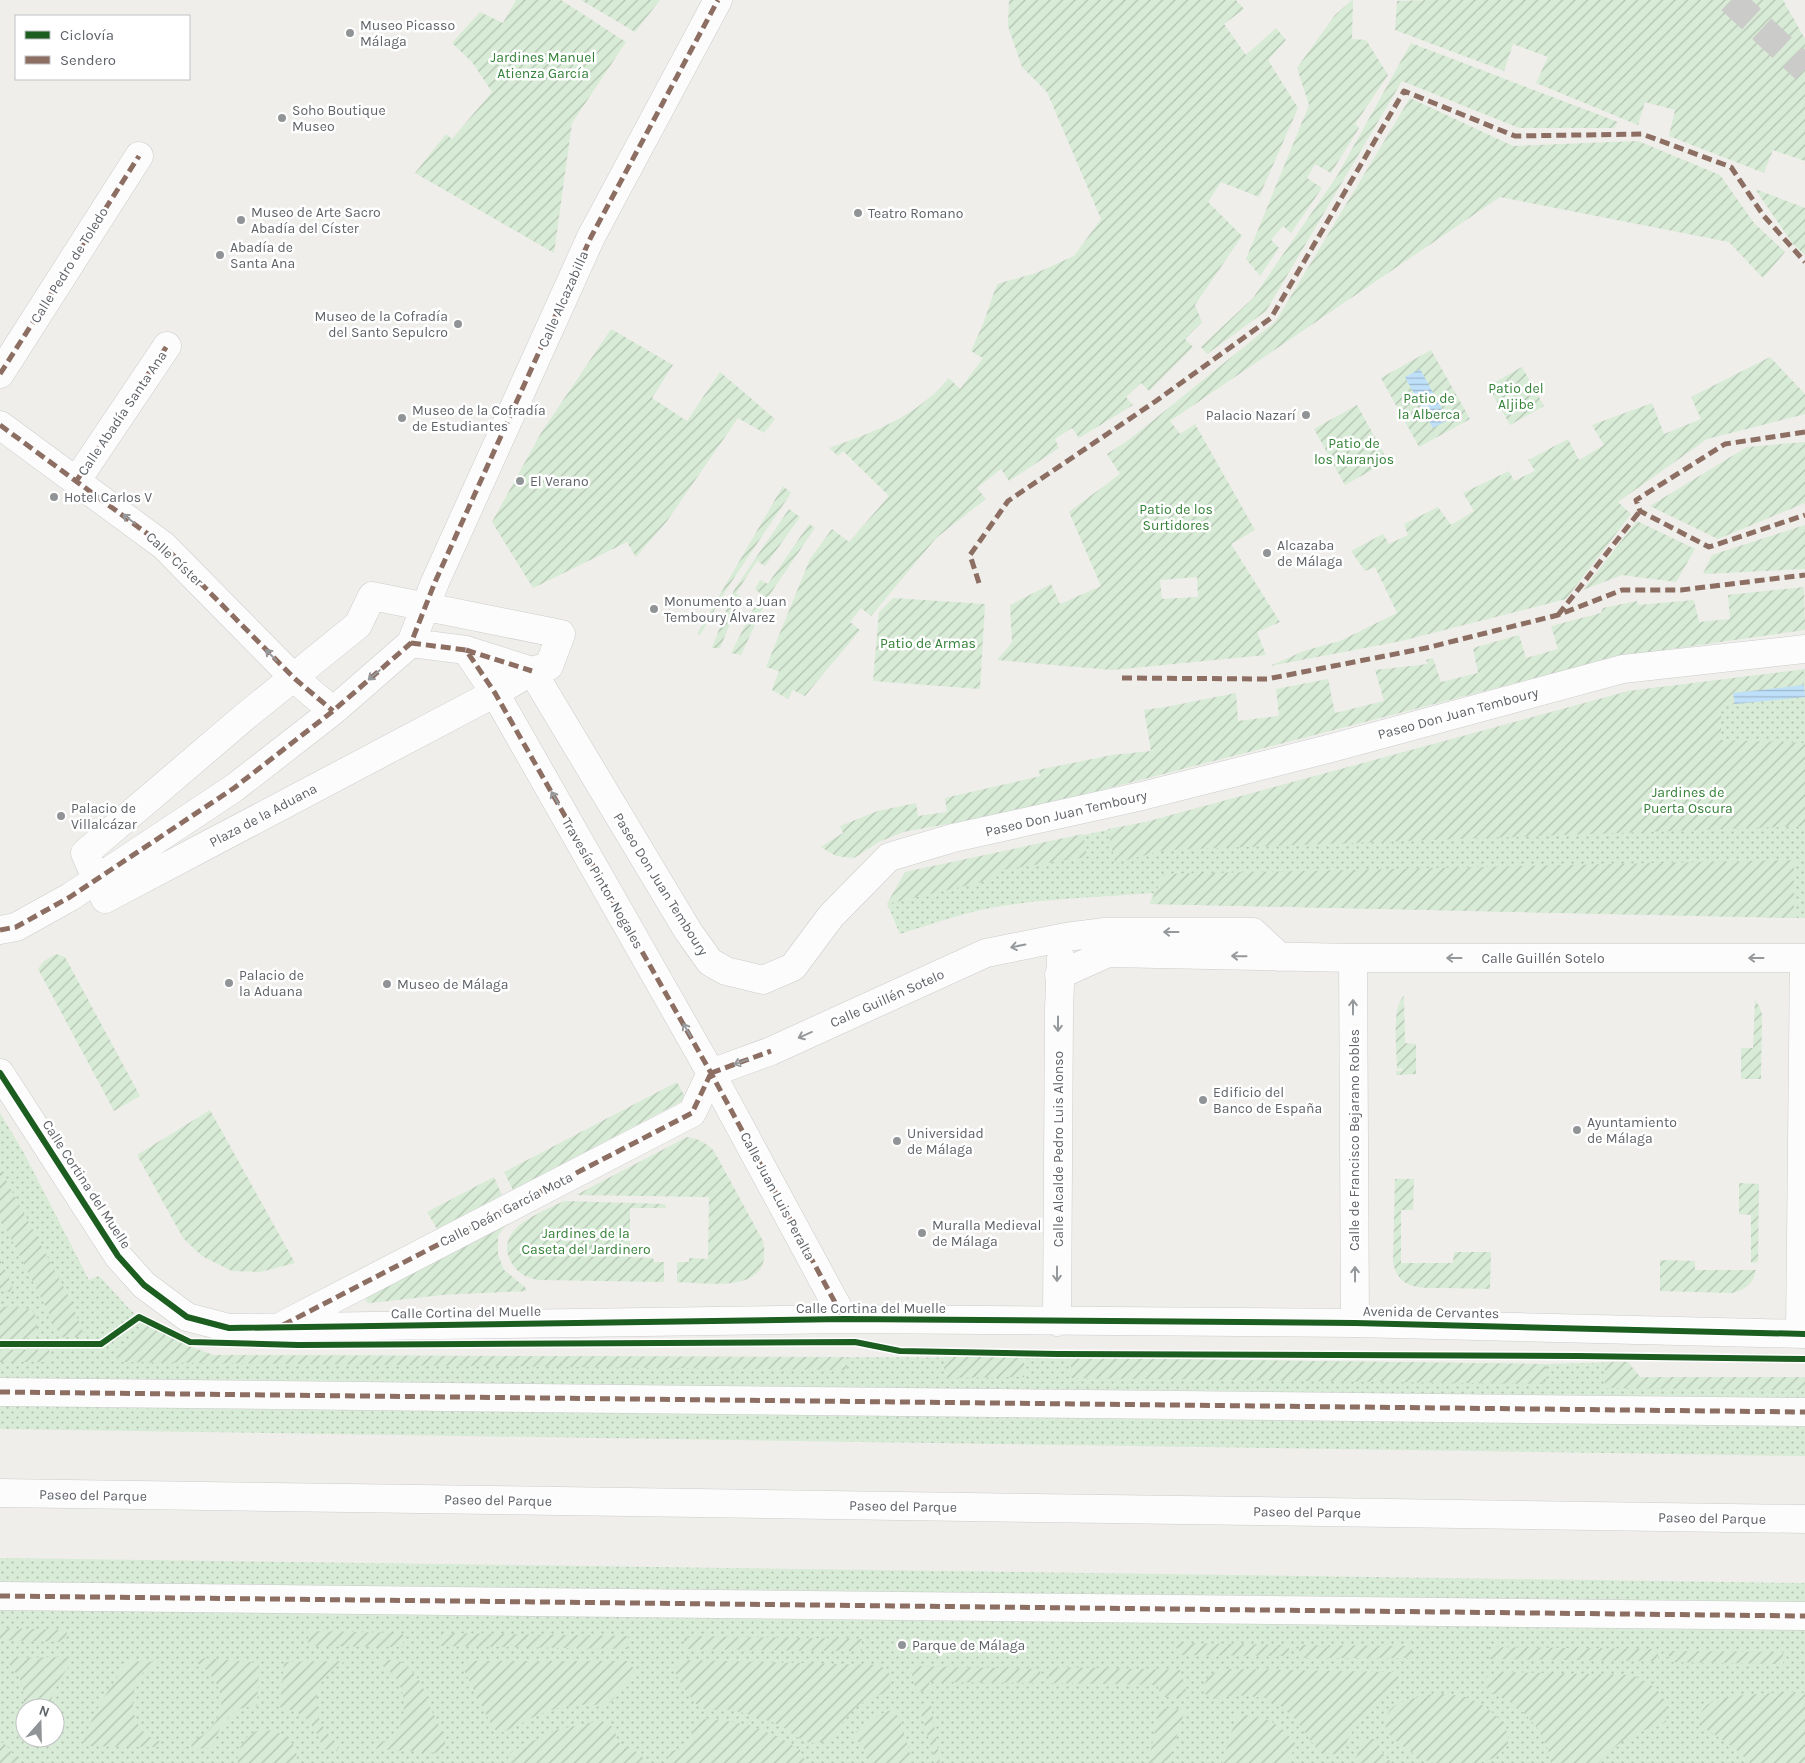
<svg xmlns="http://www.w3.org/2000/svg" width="1805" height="1763" viewBox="0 0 1805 1763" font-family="Karla,sans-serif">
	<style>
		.grass { fill: url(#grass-dots); fill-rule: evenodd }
		.garden { fill: url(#garden-furrows); fill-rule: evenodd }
		.water { fill: url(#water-rules) }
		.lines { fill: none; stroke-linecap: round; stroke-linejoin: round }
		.major-tunnel { stroke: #cbcbca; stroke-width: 28; stroke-dasharray: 28 14; stroke-linecap: butt }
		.minor-casing { stroke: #cbcccc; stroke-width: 29 }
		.minor { stroke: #fdfcfc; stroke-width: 28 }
		.quiet { stroke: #8d6e63; stroke-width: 5; stroke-dasharray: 10 5; stroke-linecap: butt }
		.cycleway-casing { stroke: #fff; stroke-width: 9 }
		.cycleway { stroke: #1b5e20; stroke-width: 6 }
		.oneway { stroke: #96999c }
		.poi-dot { fill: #919496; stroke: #fff; stroke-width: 2 }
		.labels { text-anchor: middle; stroke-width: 5; stroke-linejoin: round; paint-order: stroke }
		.poi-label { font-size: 14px; fill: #5f6368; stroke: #fff; text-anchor: start }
		.park-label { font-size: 14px; fill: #348238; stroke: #fff }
		.street-label { font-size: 14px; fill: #5f6368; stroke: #fff }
	</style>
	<defs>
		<pattern id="grass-dots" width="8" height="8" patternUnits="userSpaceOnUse" patternTransform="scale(1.25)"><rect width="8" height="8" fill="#d8ebd6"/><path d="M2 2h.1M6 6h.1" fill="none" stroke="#b2c2b1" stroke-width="1.8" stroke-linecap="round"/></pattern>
		<pattern id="garden-furrows" width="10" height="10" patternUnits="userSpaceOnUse" patternTransform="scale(1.25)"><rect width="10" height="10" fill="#d8ebd6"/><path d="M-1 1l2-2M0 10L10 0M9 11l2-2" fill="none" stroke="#b2c2b1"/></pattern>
		<pattern id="water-rules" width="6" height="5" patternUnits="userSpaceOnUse" patternTransform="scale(1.25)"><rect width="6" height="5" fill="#bfe0f9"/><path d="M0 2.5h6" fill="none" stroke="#9eb9cd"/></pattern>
	</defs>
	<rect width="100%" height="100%" fill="#efeeea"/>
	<path class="grass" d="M1805,669V918L1150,904L1153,893C1105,897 1056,898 1008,905C971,910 935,923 900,934L887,904L905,872L1146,822L1629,691Z
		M0,1113L24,1153L89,1280L99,1276C115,1292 130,1313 149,1325C169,1338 191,1347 213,1355L1071,1358L1546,1364L1628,1362L1640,1377H1805V1456L0,1429Z
		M0,1558L1805,1583V1763H0ZM25,1708H55V1738H25Z"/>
	<path class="garden" d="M516,0H561L626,42L572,123L554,253L415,173L446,134L452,139L492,92L472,62L452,43L480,12L503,23Z
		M581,0H660L635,32Z
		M1009,0H1236L1244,9L1224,24L1246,55L1276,28L1286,40L1268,60L1298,108L1259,197L1221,182L1208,202L1242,236L1195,305L1202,322L1185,339L1193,347L1149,391L1141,383L1126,397L1133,405L1079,438L1072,428L1055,439L1059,448L1009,481L1001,469L977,488L986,499L936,538L871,616L861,608L850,622L860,630L805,696L793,690L788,699L772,690L779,671L766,667L810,559L832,529L849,542L889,496L843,451L838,456L829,448C863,436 902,422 930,397C937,392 943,384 949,378L960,389L983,358L971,351L983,324L997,284L1036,273L1074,256L1101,219L1047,92L1022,67L1008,26Z
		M1352,0H1353L1352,39L1366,40L1388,75L1355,124L1359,128L1331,173L1315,164L1307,178L1322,188L1291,233L1283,226L1271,240L1279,248L1260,276L1246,259L1309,105L1297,68L1335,15Z
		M1432,0H1783L1805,39V161L1773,150L1764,173L1669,136L1675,110L1645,102L1638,125L1536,83L1548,57L1513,44L1504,71L1395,30L1397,1Z
		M1411,43L1618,122L1614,128H1519L1402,81L1266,311L1207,354L1201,347L1253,298L1337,176Z
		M1410,98L1513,146L1638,141L1720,175L1754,223L1785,252L1763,278L1729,242L1500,197L1170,421L1180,434L1195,424L1255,530L1231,544L1280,622L1257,632L1266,655L1112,670L997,660L1012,642L1010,605L1051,584L1060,604L1101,586L1069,512L1120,474L1107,454L1130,439L1276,321ZM1197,577L1198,597L1162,599L1160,580Z
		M1755,189L1805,208V255L1793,244Z
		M611,329L673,365L652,398L687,421L720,372L775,419L764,433L738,418L667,521L636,557L627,542L533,588L492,522L541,433Z
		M1431,350L1470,419L1419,447L1381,378Z
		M1770,357L1805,394V414L1707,439L1618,502L1631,514L1566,599L1401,641L1270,666L1304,651L1340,641L1397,613L1375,567L1365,571L1351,551L1383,534L1389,544L1408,535L1404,524L1438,507L1451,525L1474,511L1463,493L1509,471L1514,481L1535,471L1528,460L1568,439L1579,460L1604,445L1592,425L1652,403L1664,434L1701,419L1691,397Z
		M1522,367L1544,406L1510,425L1488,386Z
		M1357,405L1388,461L1345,485L1314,429Z
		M1805,442V503L1718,539L1650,506L1747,447Z
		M783,486L791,493L728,587L700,635L697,634Z
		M789,509L800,517L765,566L757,561L736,593L741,597L720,648H712L734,590Z
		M1637,521L1695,549L1676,582L1622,575L1583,590Z
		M809,524L815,528L768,597L741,655L731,653L761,594L755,589L760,580L768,584Z
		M1805,525V569L1703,574L1712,555Z
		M1804,587L1805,630L1616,657L1055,802L981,818L903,832L879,842L854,858L836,856L821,847L843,833L840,826L878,811L916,803L918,816L947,812L945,798L1041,776L1038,770L1112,755L1151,751L1144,710L1166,707L1236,693L1238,721L1279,716L1276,689L1328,679L1335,713L1384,701L1375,670L1428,664L1426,660L1433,658L1441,682L1478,673L1473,648L1519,635L1526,658L1558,649L1551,626L1601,613L1603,608L1637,601L1638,605L1694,600L1699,622L1730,619L1728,595Z
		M893,598L985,604L980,689L873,681L879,612Z
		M1801,670L1804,685L1733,693L1735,704L1721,705V740L1805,743V826L1165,850L1115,863L1108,829L1146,822L1629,691Z
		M1083,834L1087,857L994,871L995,879L887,904L905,872Z
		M1794,860V918L1150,904L1164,874Z
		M56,954L65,957L140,1096L114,1111L38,969L44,961Z
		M1404,996L1405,1043L1416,1044V1074L1396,1075V1071H1402V1068L1397,1069C1397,1051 1391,1007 1404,996Z
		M1755,1000L1759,1006L1762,1014L1761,1079H1741V1048H1753Z
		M677,1082L686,1099L513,1190L504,1172Z
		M210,1110L295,1263L260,1272L232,1271L202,1256L183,1238L137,1155Z
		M687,1137C699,1139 705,1142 714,1151L763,1241C775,1295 710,1283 677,1282V1262H689V1258L708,1259L709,1197L576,1195Z
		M0,1169L69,1297L85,1337H61L0,1217Z
		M494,1177L502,1195L437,1229L427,1212Z
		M1395,1179H1414L1413,1210H1401V1263H1453L1454,1252H1491L1490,1289C1476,1289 1461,1288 1446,1288C1423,1288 1397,1291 1393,1261Z
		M1739,1183L1759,1184L1758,1262L1751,1263V1215L1739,1214Z
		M564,1201L665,1204L666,1208H630V1257L653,1258L654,1262H664V1282L540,1280C527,1278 518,1274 511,1262C493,1228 541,1213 564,1201Z
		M508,1222L498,1236V1255L504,1270L525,1287L527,1291L442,1295L370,1303L366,1302L367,1297Z
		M0,1260L13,1286L10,1292L0,1291Z
		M1660,1260L1695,1261V1270H1756C1753,1284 1746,1289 1732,1293L1660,1291Z
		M0,1307C15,1307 39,1304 37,1325C36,1331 33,1336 28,1338C21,1341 8,1339 0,1339Z
		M148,1325L191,1347L213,1355L847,1357V1370L118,1362L116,1349Z
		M0,1350H49V1362H0Z
		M944,1357H1024V1377L944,1378Z
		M1071,1358L1546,1364V1384L1071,1378Z
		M1605,1362H1628L1640,1377H1805V1390L1605,1388Z
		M0,1628L67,1630L66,1642L0,1640Z
		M309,1631L403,1633V1647L308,1646Z
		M441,1633L628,1636V1649L441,1646Z
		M684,1636L862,1639V1651L684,1649Z
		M1177,1643L1289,1645V1656L1177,1655Z
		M1299,1645L1412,1646V1658H1300Z
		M1489,1647L1658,1649V1661L1489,1659Z
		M1669,1651L1783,1652V1664L1669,1662Z
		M63,1657L68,1659L71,1663L58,1682L48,1708H25V1730L22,1728C23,1712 27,1692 19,1677C15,1671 10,1668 8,1660L11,1658Z
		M205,1658L259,1663L257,1706C231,1705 219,1726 212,1748L192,1749L191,1742C230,1724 231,1685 196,1662Z
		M384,1660H396L406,1664L422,1684L427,1701L445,1738V1746L439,1753L377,1749L376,1746C385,1741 393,1737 398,1729C408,1713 405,1686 392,1673C388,1669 383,1666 379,1663Z
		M683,1660L879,1665C887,1670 894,1675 890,1686C887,1694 866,1700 858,1706C840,1719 840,1742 814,1743C800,1743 789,1729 777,1724C762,1718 746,1713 730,1710C720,1709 709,1712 700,1707C694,1703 677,1679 676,1673C675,1667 679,1664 683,1660Z
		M130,1661L161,1662C157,1664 151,1666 147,1669C127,1685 128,1724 150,1737C153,1739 158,1741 161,1742V1747L82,1746C92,1713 109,1687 130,1661Z
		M345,1661C341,1664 336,1666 332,1670C306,1692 315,1725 338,1744L337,1751L323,1749C315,1724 306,1713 280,1707L284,1662Z
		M470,1661H628C639,1674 633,1676 623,1685C618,1689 616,1697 611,1701C604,1707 589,1704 580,1705C569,1705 557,1708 546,1712C530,1717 516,1728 500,1733L493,1728L465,1672V1664Z
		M910,1666L1040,1669L1041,1683L929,1682L930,1690L916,1692Z
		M1049,1667L1180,1670L1188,1697H1162L1157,1685L1049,1683Z
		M1226,1669L1394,1672L1399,1678L1398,1684L1373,1705L1357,1723L1344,1747L1336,1754H1327L1316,1748L1296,1720L1281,1706L1266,1698L1237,1695L1214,1699L1206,1695C1200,1679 1212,1673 1226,1669Z
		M1499,1672L1632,1675C1644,1680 1660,1688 1665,1702C1667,1707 1666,1716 1666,1722C1640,1731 1616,1741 1599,1763H1551L1548,1749L1538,1729L1526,1715L1512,1703L1488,1691L1485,1684L1487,1677Z
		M1793,1692L1805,1693V1763H1750C1736,1747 1717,1736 1699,1725C1700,1718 1699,1713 1705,1707C1718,1693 1774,1694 1793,1692Z
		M1433,1694C1445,1694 1459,1694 1470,1699C1503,1712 1532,1751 1479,1763C1471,1763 1442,1763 1434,1763C1422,1761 1393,1741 1387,1731C1383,1723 1386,1712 1393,1707C1403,1699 1420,1697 1433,1694Z
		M931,1705L940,1763H936L919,1707Z
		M1160,1708L1185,1710L1169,1761L1148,1763Z
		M893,1710L899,1718L913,1763H870C870,1754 861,1745 855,1738L856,1732L884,1712Z
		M1237,1715C1266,1715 1279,1722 1297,1746L1285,1763H1222Z
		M701,1719L721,1720L749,1725L779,1737L800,1750L806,1763H666C671,1745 680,1753 688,1742C696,1733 687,1728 701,1719Z
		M594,1722C625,1723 609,1737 624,1747C633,1753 642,1748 644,1763H506L510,1753L525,1745L556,1730Z
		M266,1730C285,1732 298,1742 297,1763H238C236,1752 243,1738 254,1732C257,1731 262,1730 266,1730Z
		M1371,1738L1376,1740L1384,1755L1392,1763H1355L1361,1741Z
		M3,1742L21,1763H0V1744Z"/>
	<path class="water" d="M1420,369L1448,420L1433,428L1405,377Z
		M1804,685L1805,697L1735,704L1733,693Z"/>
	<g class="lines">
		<path class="major-tunnel" d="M1731,0L1805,69"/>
		<defs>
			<path id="minor" d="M0,374L139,156
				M0,425L164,546L294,678L333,711
				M77,480L167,346
				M372,596L561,634L549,666L532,671L495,693L105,899L85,853L248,714L358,625Z
				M411,643L466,650L495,693L711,1073L844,1319
				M466,650L532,671L688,931L710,962L726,971L763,980L793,967L831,916L889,857L953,838L1142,796L1328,749L1623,669L1805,649
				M0,930L16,927L70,897L234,788L333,711L411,643L435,582L591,237L718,0
				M1353,958L1355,1323
				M1059,975L1108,953L1353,958H1805
				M0,1073L118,1256L144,1285L187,1317L229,1328L844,1319L1355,1323L1805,1334
				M711,1073L771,1051L986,953L1066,937L1105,932H1253L1280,957
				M1057,1322L1059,1009L1061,959
				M285,1324L692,1113L711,1073
				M1800,1334L1804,958
				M0,1392L1805,1412
				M0,1493L1805,1519
				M0,1596L1805,1616"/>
		</defs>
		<use href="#minor" class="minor-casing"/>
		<use href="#minor" class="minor"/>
		<path class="quiet" d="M0,374L139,156
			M0,425L164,546L294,678L333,711
			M1805,432L1725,444L1636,500L1640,511L1709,547L1805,515
			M77,480L167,346
			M979,583L970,555L1008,501L1156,401L1271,318L1404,91L1515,136L1642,134L1731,167L1763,215L1805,262
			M1558,615L1640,511
			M411,643L466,650L495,693L711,1073L844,1319
			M466,650L532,671
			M1122,678L1267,679L1426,648L1558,615L1622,590H1681L1805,575
			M0,930L16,927L70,897L234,788L333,711L411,643L435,582L591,237L718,0
			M711,1073L771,1051
			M283,1325L692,1113L711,1073
			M0,1392L1805,1412
			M0,1596L1805,1616"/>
		<defs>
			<path id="cycleway" d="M0,1073L118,1256L144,1285L187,1317L229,1328L844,1319L1355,1323L1805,1334
				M0,1344H101L139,1317L190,1342L298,1345L855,1342L900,1351L1058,1354L1577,1356L1805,1359"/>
		</defs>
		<use href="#cycleway" class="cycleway-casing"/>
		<use href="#cycleway" class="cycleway"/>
	</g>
	<defs><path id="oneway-shaft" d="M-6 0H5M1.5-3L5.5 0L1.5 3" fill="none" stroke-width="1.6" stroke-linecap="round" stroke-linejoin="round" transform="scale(1.25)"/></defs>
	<g class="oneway">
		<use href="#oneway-shaft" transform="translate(129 519) rotate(-143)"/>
		<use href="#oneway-shaft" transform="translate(271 655) rotate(-134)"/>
		<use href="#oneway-shaft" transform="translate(374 675) rotate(140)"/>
		<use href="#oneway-shaft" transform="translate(555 798) rotate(-120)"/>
		<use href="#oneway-shaft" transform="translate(1171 932) rotate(180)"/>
		<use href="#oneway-shaft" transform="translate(1018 946) rotate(169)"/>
		<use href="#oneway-shaft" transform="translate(1239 956) rotate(-179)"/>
		<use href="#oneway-shaft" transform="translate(1454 958) rotate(-180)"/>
		<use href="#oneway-shaft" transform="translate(1756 958) rotate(-180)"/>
		<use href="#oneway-shaft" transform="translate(1353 1007) rotate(-90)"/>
		<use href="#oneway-shaft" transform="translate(1058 1024) rotate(90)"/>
		<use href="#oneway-shaft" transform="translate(687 1030) rotate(-120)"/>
		<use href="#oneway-shaft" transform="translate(805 1035) rotate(156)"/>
		<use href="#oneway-shaft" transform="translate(741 1062) rotate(160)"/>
		<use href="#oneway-shaft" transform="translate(1057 1274) rotate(90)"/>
		<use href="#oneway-shaft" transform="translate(1355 1274) rotate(-90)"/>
	</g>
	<g class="poi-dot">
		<circle cx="350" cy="33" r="5"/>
		<circle cx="282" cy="118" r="5"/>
		<circle cx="858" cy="213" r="5"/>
		<circle cx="241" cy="220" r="5"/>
		<circle cx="220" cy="255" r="5"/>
		<circle cx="458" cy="324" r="5"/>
		<circle cx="1306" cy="415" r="5"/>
		<circle cx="402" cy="418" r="5"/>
		<circle cx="520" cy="481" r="5"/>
		<circle cx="54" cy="497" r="5"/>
		<circle cx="1267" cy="553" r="5"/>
		<circle cx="654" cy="609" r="5"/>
		<circle cx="61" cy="816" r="5"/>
		<circle cx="229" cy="983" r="5"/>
		<circle cx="387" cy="984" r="5"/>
		<circle cx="1203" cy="1100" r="5"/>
		<circle cx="1577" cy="1130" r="5"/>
		<circle cx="897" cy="1141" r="5"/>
		<circle cx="922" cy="1233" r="5"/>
		<circle cx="902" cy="1645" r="5"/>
	</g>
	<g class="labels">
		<g class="poi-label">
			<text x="360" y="30">Museo Picasso<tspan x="360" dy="16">Málaga</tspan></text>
			<text x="292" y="115">Soho Boutique<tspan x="292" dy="16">Museo</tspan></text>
			<text x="251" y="217">Museo de Arte Sacro<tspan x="251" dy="16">Abadía del Císter</tspan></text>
			<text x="868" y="218">Teatro Romano</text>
			<text x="230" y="252">Abadía de<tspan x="230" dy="16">Santa Ana</tspan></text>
			<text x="448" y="321" text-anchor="end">Museo de la Cofradía<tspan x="448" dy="16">del Santo Sepulcro</tspan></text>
			<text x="412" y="415">Museo de la Cofradía<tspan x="412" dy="16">de Estudiantes</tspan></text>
			<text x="1296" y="420" text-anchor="end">Palacio Nazarí</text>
			<text x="530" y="486">El Verano</text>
			<text x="64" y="502">Hotel Carlos V</text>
			<text x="1277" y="550">Alcazaba<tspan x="1277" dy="16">de Málaga</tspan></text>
			<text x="664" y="606">Monumento a Juan<tspan x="664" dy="16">Temboury Álvarez</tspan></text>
			<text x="71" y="813">Palacio de<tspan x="71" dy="16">Villalcázar</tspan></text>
			<text x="239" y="980">Palacio de<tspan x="239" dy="16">la Aduana</tspan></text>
			<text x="397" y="989">Museo de Málaga</text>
			<text x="1213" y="1097">Edificio del<tspan x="1213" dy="16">Banco de España</tspan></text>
			<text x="1587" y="1127">Ayuntamiento<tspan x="1587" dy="16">de Málaga</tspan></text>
			<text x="907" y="1138">Universidad<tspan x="907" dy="16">de Málaga</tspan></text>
			<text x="932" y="1230">Muralla Medieval<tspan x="932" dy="16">de Málaga</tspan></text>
			<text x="912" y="1650">Parque de Málaga</text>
		</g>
		<g class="park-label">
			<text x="543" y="62">Jardines Manuel<tspan x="543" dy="16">Atienza García</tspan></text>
			<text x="1516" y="393">Patio del<tspan x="1516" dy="16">Aljibe</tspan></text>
			<text x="1429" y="403">Patio de<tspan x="1429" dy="16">la Alberca</tspan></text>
			<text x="1354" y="448">Patio de<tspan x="1354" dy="16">los Naranjos</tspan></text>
			<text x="1176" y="514">Patio de los<tspan x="1176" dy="16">Surtidores</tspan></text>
			<text x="928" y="648">Patio de Armas</text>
			<text x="1688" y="797">Jardines de<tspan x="1688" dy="16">Puerta Oscura</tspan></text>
			<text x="586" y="1238">Jardines de la<tspan x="586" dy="16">Caseta del Jardinero</tspan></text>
		</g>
		<g class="street-label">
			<text transform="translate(69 265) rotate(-58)" y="5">Calle Pedro de Toledo</text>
			<text transform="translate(563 299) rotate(-66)" y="5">Calle Alcazabilla</text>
			<text transform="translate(122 413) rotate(-56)" y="5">Calle Abadía Santa Ana</text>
			<text transform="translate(175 559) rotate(43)" y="5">Calle Císter</text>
			<text transform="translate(1458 713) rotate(-15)" y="5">Paseo Don Juan Temboury</text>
			<text transform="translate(1066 813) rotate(-13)" y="5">Paseo Don Juan Temboury</text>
			<text transform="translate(263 815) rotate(-28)" y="5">Plaza de la Aduana</text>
			<text transform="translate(603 883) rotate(60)" y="5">Travesía Pintor Nogales</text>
			<text transform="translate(661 884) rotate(58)" y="5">Paseo Don Juan Temboury</text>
			<text x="1543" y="963">Calle Guillén Sotelo</text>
			<text transform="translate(887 998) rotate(-24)" y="5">Calle Guillén Sotelo</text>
			<text transform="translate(1354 1140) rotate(-90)" y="5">Calle de Francisco Bejarano Robles</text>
			<text transform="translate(1058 1149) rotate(-90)" y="5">Calle Alcalde Pedro Luis Alonso</text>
			<text transform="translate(87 1184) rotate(57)" y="5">Calle Cortina del Muelle</text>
			<text transform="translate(778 1196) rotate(62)" y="5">Calle Juan Luis Peralta</text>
			<text transform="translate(506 1209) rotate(-27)" y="5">Calle Deán García Mota</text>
			<text x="871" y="1313">Calle Cortina del Muelle</text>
			<text transform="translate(466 1312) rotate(-1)" y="5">Calle Cortina del Muelle</text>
			<text transform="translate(1431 1312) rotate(1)" y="5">Avenida de Cervantes</text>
			<text transform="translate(93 1495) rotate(1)" y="5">Paseo del Parque</text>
			<text transform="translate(498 1500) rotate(1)" y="5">Paseo del Parque</text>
			<text transform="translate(903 1506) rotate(1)" y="5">Paseo del Parque</text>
			<text transform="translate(1307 1512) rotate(1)" y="5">Paseo del Parque</text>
			<text transform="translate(1712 1518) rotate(1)" y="5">Paseo del Parque</text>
		</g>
	</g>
	<rect x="15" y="15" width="175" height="65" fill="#ffffff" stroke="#bfc1c3"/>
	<rect x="25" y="31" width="25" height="8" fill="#1b5e20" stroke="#bfc1c3"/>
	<text x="60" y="40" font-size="15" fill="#5f6368">Ciclovía</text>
	<rect x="25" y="56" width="25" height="8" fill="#8d6e63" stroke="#bfc1c3"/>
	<text x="60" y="65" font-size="15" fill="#5f6368">Sendero</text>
	<g transform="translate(40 1723) rotate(20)"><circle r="24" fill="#ffffff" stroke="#bfc1c3"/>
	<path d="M0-4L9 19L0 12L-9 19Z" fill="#919496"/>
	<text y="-8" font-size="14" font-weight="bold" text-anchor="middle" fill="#5f6368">N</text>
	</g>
</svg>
